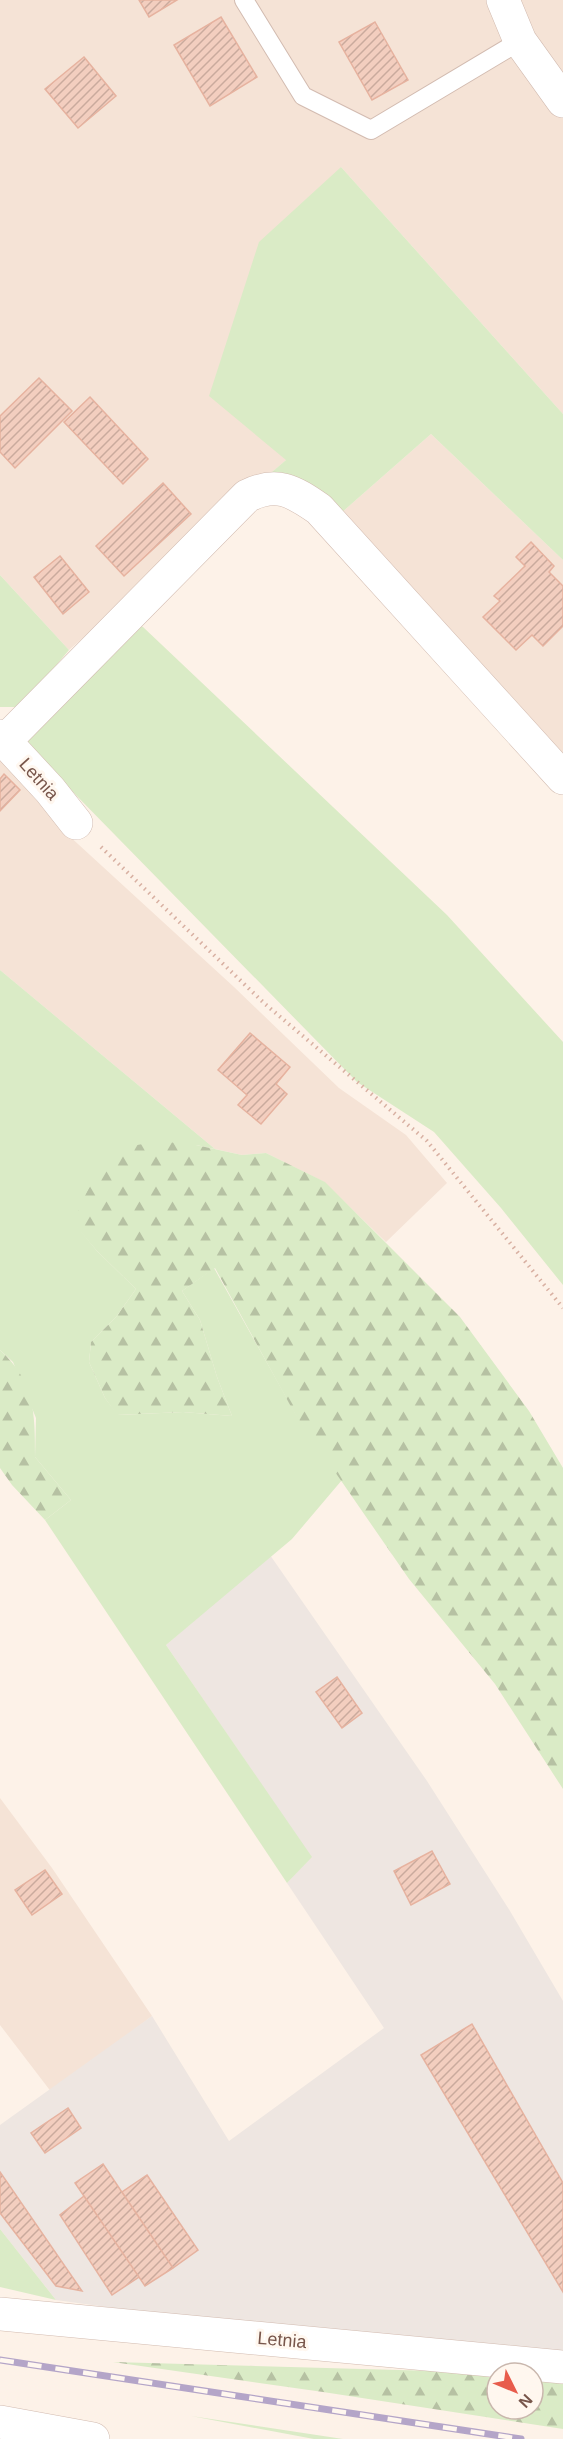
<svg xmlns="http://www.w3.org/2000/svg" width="563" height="2439" viewBox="0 0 563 2439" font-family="Helvetica,sans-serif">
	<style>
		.residential { fill: #f5e3d6 }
		.industrial { fill: #eee6e1 }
		.green { fill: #daebc6 }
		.forest { fill: url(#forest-firs) }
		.building { fill: url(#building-hatch); stroke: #e6b29f; stroke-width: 1.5 }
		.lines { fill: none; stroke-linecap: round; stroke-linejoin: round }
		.lane-casing { stroke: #d2bbb0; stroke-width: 20 }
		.street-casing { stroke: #d2bbb0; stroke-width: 34 }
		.path { stroke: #d8b0a2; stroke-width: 4; stroke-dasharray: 1.5 4.5; stroke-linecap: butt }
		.lane { stroke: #fff; stroke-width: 18 }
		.street { stroke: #fff; stroke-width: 33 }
		.rail-casing { stroke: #b4a5c8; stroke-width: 7 }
		.rail { stroke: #fff7ef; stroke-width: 4.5; stroke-dasharray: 14; stroke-linecap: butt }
		.labels { text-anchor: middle; stroke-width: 6; stroke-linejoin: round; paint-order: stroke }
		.street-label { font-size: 18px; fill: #78564b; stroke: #fff7ef }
	</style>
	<defs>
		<pattern id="forest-firs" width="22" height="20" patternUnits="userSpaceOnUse" patternTransform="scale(1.5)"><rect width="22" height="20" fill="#daebc6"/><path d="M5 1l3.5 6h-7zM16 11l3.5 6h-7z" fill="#b6c1a3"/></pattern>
		<pattern id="building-hatch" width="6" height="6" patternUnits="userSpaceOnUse" patternTransform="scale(1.5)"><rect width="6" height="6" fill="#f3cebf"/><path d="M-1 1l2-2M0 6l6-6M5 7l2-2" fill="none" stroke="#caaa9d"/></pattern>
	</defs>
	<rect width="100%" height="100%" fill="#fdf2e8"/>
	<path class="residential" d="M0,0H563V414L341,167L286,460L69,650L0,575Z
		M431,434L563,560V756L516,701L340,514Z
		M0,760L66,833L234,987L339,1088L406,1135L447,1183L386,1242L324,1182L266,1153L242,1155L215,1149L0,970Z
		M0,1798L52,1868L152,2016L52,2093L0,2025Z"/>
	<path class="industrial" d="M270,1555L427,1781L510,1911L563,2001V2354L266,2329L56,2300L0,2229V2125L152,2016L229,2141L384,2028L287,1883L311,1857L166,1645Z"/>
	<path class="green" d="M341,167L563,414V560L431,434L340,514L265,478L286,460L209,396L259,242Z
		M0,575L69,650L21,707H0Z
		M130,621L143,627L447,915L563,1042V1285L501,1208L434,1132L357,1082L22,740Z
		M0,970L215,1149L196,1145L75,1224L97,1251L136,1289L116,1317L91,1342L89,1362L105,1398L118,1415L183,1412L232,1416L217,1377L200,1320L182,1291L214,1268L295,1413L342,1480L292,1539L166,1645L312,1857L287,1883L45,1520L71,1500L35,1457L36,1418L13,1362L0,1350Z
		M0,2229L56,2300L0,2287Z
		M191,2416L343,2439H314Z"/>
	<path class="forest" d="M158,1141L196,1145L242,1155L266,1153L325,1182L460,1317L529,1411L563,1468V1789L495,1684L409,1579L295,1414L215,1268L182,1291L200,1320L217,1377L232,1416L183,1412L117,1415L105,1398L89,1362L91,1342L116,1317L136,1289L97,1251L74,1224C83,1195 101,1158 131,1147C139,1144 149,1143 158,1141Z
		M0,1350C35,1382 35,1413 35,1457L71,1500L45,1520L12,1485L0,1468Z
		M113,2362L507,2373H497V2409H533V2376L563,2378V2429L323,2392Z"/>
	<path class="building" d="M139,0H177L149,17Z
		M221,17L257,77L210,106L174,45Z
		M375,22L408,80L372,100L339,42Z
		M84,57L116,96L78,128L45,89Z
		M39,378L72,411L15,468L0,452V416Z
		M90,397L148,459L123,484L64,422Z
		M163,483L191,514L124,576L96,546Z
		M531,542L554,566L549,572L563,586V626L543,646L532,635L516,650L483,617L500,601L494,596L525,566L516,557Z
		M60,556L89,592L63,614L34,577Z
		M4,774L20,790L0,811V779Z
		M250,1033L290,1067L276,1084L287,1094L261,1124L238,1105L247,1095L218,1070Z
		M337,1677L362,1713L342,1728L316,1692Z
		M432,1851L450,1884L411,1905L394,1871Z
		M45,1870L62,1894L32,1915L15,1890Z
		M472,2024L563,2183V2292L421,2055Z
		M68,2108L81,2128L45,2153L31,2133Z
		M103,2164L173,2268L145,2286L75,2183Z
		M0,2172L82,2291L56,2286L0,2213Z
		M147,2175L198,2250L173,2268L122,2192Z
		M84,2196L139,2277L112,2295L60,2215Z"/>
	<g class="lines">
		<defs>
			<path id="lane" d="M244,0L303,96L371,130L520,41"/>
			<path id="street" d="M503,0L520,41L563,101
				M0,736L50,790L76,823
				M5,741L247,496C277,481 293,491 319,509L563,778
				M0,2314L563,2367
				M0,2422L93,2439"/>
		</defs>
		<use href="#lane" class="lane-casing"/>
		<use href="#street" class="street-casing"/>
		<path class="path" d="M101,847L265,1004L427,1141L563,1308"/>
		<use href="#lane" class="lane"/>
		<use href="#street" class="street"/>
		<defs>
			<path id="rail" d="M0,2360L521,2439"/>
		</defs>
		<use href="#rail" class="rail-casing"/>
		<use href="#rail" class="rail"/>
	</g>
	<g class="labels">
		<g class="street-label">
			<text transform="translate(39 779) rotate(48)" y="6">Letnia</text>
			<text transform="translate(282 2340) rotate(5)" y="6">Letnia</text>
		</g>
	</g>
	<g transform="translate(515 2391) rotate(133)"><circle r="28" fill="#fff7ef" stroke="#c9b7ad" stroke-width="1.5"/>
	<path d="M0-4.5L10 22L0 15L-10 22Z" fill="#e85c4c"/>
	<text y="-9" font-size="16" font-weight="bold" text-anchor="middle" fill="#78564b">N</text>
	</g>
</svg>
